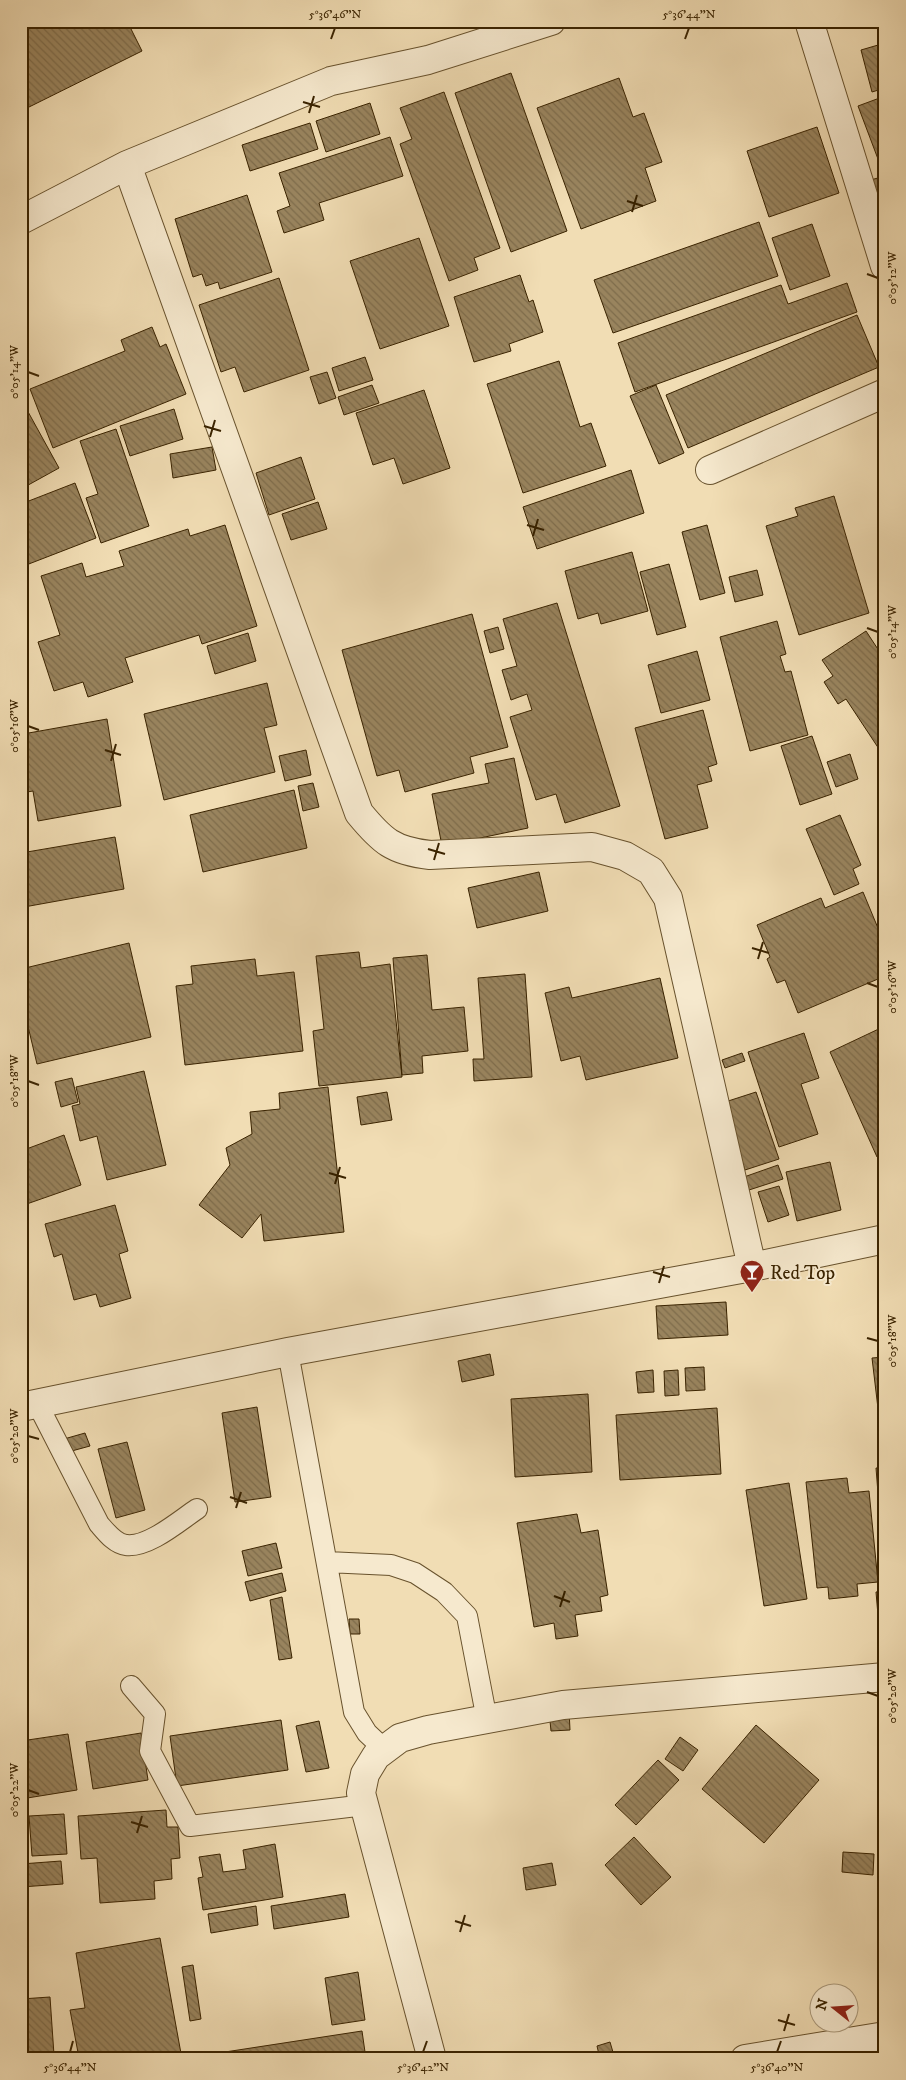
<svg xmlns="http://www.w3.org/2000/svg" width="906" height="2080" viewBox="0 0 906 2080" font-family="'IM FELL DW Pica',serif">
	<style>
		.building { fill: url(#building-back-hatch); stroke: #3a2300 }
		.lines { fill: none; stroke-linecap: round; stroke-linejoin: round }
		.service-casing { stroke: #68522d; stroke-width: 22 }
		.minor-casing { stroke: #68522d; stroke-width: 30 }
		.service { stroke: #f6e9ce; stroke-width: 20 }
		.minor { stroke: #f6e9ce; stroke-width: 28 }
		.ticks { fill: none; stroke: #3a2300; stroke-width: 2 }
		.labels { text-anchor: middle; stroke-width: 4; stroke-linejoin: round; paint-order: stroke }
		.poi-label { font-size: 19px; fill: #3a2300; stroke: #f6e9ce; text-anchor: start }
		.neatline { fill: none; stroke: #3a2300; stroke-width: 2 }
		.ticks-label { font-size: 12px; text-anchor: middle; fill: #3a2300 }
	</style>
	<defs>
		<pattern id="building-back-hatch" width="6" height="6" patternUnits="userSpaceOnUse" patternTransform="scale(1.25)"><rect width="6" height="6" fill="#99845e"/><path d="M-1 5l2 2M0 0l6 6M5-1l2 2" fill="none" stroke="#7e6c4b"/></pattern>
	</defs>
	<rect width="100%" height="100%" fill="#f1ddb4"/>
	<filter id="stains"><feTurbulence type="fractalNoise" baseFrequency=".004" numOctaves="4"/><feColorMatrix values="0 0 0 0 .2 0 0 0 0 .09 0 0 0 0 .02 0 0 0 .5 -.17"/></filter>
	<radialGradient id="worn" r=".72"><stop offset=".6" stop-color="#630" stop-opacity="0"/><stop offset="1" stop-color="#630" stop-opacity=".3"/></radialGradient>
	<path class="building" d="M21,21H127L142,51L21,111Z
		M885,43V88L872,92L861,50Z
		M511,73L567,231L511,252L455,93Z
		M619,78L633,117L644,113L662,162L645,168L656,201L581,229L537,108Z
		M444,92L500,248L474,258L478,270L449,281L400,144L412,139L400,108Z
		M885,96V166L881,167L858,106Z
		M370,103L380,134L326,152L316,121Z
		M310,123L318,149L250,171L242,145Z
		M817,127L839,193L769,217L747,151Z
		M390,137L403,176L319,203L324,220L284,233L277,211L290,206L279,173Z
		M885,176V234L867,181Z
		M247,195L272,272L220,289L218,282L206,286L202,274L193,277L175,219Z
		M759,222L778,276L613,333L594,280Z
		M812,224L830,276L790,290L772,238Z
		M419,238L449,326L380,349L350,261Z
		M520,275L529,302L533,300L543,332L509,344L511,351L474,362L454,297Z
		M279,278L309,370L244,392L235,367L221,372L199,305Z
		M847,283L857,312L635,392L618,343L781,285L788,304Z
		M857,315L879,367L688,448L666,395Z
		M152,327L160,347L166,344L186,394L53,448L30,389L125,351L121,340Z
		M365,357L373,380L339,391L332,368Z
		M559,361L580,427L591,423L606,466L523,493L487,384Z
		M327,372L336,398L319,404L310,377Z
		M372,385L379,403L344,415L338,397Z
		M656,385L684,453L659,464L630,396Z
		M424,390L450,468L403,484L394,458L373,465L356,413Z
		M21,399L59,468L21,489Z
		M174,409L183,439L130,456L120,426Z
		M116,429L149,526L101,543L86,498L98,494L80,441Z
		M212,447L216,470L173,478L170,454Z
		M301,457L315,499L269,515L256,473Z
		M631,470L644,513L537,549L523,507Z
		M75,483L96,538L21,567V504Z
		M834,496L869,613L799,635L766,526L798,516L795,508Z
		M318,502L327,529L291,540L282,514Z
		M225,525L257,626L202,644L199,635L125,658L133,682L88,697L83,682L54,691L38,642L60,635L41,576L82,563L86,577L124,566L119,551L188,529L190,536Z
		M707,525L725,593L700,600L682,532Z
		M632,552L648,611L601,624L598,613L578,619L565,571Z
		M669,564L686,627L657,635L640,572Z
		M757,570L763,595L735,602L729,577Z
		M557,603L620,806L565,823L556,794L536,800L510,717L532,710L527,694L511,700L502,670L517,666L503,619Z
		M472,614L508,747L470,757L474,773L405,792L399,770L377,776L342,650Z
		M777,621L786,654L780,656L785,672L791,671L808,735L750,751L720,637Z
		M498,627L504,649L490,653L484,631Z
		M866,631L885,660V745L879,749L846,699L838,704L824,682L833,676L822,660Z
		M248,633L256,661L215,674L207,646Z
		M697,651L710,700L661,713L648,665Z
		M267,683L277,725L264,728L275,772L164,800L144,714Z
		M703,710L717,764L708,767L712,781L697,785L708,828L665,839L635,728Z
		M107,719L121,806L38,821L33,791L21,793V758L27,757L23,734Z
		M812,736L832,794L800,805L781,746Z
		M306,750L311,775L285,781L279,756Z
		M850,754L858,779L836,787L827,762Z
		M514,758L528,828L442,846L432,794L489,783L485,764Z
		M313,783L319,807L303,811L298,786Z
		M294,790L307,848L203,872L190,815Z
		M840,815L861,865L853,869L859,884L834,895L806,829Z
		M115,837L124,889L24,907L21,892V853Z
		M539,872L548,911L477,928L468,888Z
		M863,892L885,945V976L798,1013L785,980L777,983L767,959L770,957L757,925L821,898L825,908Z
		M129,943L151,1037L37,1064L21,997V969Z
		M359,952L361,968L390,964L402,1077L319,1086L313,1031L324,1029L316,956Z
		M427,955L432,1010L464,1007L468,1051L422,1056L423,1073L402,1075L393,958Z
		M255,959L257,976L294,972L303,1051L185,1065L176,986L193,984L191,966Z
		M525,974L532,1077L474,1081L473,1059H484L478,978Z
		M660,978L678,1058L586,1080L580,1056L561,1061L545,993L569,987L572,998Z
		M885,1026V1153L877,1157L830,1052Z
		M804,1033L819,1078L801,1084L818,1134L779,1147L748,1052Z
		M742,1053L745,1061L725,1068L722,1060Z
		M144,1071L166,1165L107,1180L97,1136L80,1141L72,1106L80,1104L76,1087Z
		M72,1078L78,1102L61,1107L55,1082Z
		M328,1087L344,1232L264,1241L261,1214L242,1238L199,1205L230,1165L226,1148L252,1134L250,1112L280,1109L279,1093Z
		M387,1092L392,1120L361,1125L357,1097Z
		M756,1092L779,1159L745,1170L722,1103Z
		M64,1135L81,1185L21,1206V1151Z
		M830,1162L841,1210L797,1221L786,1172Z
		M778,1165L783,1179L749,1190L744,1177Z
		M779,1186L789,1215L768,1222L758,1192Z
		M115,1205L128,1251L119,1254L131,1298L100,1307L96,1294L74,1300L62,1254L54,1257L45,1224Z
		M726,1302L728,1335L658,1339L656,1306Z
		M490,1354L494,1375L462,1382L458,1361Z
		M885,1357V1459H884L872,1358Z
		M704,1367L705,1390L686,1391L685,1368Z
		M653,1370L654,1392L638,1393L636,1372Z
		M678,1370L679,1395L665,1396L664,1371Z
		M588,1394L592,1472L515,1477L511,1399Z
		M257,1407L271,1497L235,1502L222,1413Z
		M717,1408L721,1474L620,1480L616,1415Z
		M85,1433L90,1446L68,1452L64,1439Z
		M127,1442L145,1510L116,1518L98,1449Z
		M876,1468H885V1531H881Z
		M847,1478L849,1493L869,1491L878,1582L857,1584L858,1596L829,1599L828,1587L817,1588L806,1482Z
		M789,1483L807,1599L764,1606L746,1490Z
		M577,1514L581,1533L598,1530L608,1595L600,1597L602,1611L575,1615L578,1636L556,1639L554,1623L534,1627L517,1523Z
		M276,1543L282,1568L248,1576L242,1551Z
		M282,1573L286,1591L250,1601L245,1582Z
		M885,1591V1627H879L876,1592Z
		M282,1597L292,1658L279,1660L270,1600Z
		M349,1619H359L360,1634H350Z
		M569,1710L570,1730L551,1731L549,1711Z
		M281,1720L288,1770L177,1786L170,1736Z
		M319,1721L329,1768L306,1772L296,1726Z
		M756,1725L819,1780L764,1843L702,1789Z
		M141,1733L148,1780L93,1789L86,1742Z
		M68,1734L77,1790L21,1799V1741Z
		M680,1737L698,1750L683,1771L665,1759Z
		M658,1760L679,1780L636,1825L615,1805Z
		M166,1810L167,1827H178L180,1858L171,1859L172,1879L154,1881L155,1899L100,1903L97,1858L81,1859L78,1816Z
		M64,1814L67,1854L32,1856L29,1816Z
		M634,1837L671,1877L641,1905L605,1865Z
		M275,1844L283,1897L203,1910L198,1878L203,1877L199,1857L220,1854L223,1872L246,1869L243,1850Z
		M843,1852L874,1854L873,1875L842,1872Z
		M61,1861L63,1884L21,1887V1864Z
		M552,1863L556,1885L526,1890L523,1868Z
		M345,1894L349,1917L274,1929L271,1906Z
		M256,1906L258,1925L211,1933L208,1914Z
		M160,1938L182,2059H106L105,2054L79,2058L70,2010L85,2008L76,1953Z
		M193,1965L201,2019L190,2021L182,1967Z
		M358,1972L365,2020L332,2025L325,1978Z
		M50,1997L54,2055L21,2057V1999Z
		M362,2031L366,2059H226L225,2052Z
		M610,2042L615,2059H600L597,2046Z"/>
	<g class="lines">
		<defs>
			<path id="service" d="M288,1352L354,1712L367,1733L385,1750
				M38,1405L99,1524C106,1532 115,1544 126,1545C148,1548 179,1521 197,1509
				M327,1562L391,1565L415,1573L444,1592L467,1616L487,1720
				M131,1686L155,1714L150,1751L190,1826L365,1805"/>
			<path id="minor" d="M809,21L885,266
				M127,165L359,813C382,841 393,851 430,855L592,847L625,856L651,871L668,898L752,1267
				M21,220L127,165L331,81L428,60L551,21
				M710,470L885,393
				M21,1407L288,1352L752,1267L885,1239
				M432,2059L361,1793L365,1774L376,1756L400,1738L428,1730L563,1705L885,1677
				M745,2059L885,2036"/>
		</defs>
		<use href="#service" class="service-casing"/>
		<use href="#minor" class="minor-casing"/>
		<use href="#service" class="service"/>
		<use href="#minor" class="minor"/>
	</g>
	<path class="ticks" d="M331,39L335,28M685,39L689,28M303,102L320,107M309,113L314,96M627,201L643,206M632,212L637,195M867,274L878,278M28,372L39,376M204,426L221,431M210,437L215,420M527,525L544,530M533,536L538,519M867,628L878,632M28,726L39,730M105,750L121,755M111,761L116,744M428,849L445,854M434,860L439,843M752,948L769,953M758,959L763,942M867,983L878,987M28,1081L39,1085M329,1173L346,1178M335,1184L340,1167M653,1272L670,1277M659,1283L664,1266M867,1338L878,1341M28,1436L39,1439M230,1497L247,1503M236,1508L241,1492M554,1596L570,1602M560,1607L565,1591M867,1692L878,1696M28,1790L39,1794M131,1822L148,1827M137,1833L142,1816M455,1921L471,1926M460,1932L465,1915M778,2020L795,2025M784,2031L789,2014M70,2052L73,2041M423,2052L427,2041M777,2052L781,2041"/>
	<defs>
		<symbol id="bar-pin" viewBox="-11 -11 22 30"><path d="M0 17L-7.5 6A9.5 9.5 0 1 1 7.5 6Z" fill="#8f2418" stroke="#f6e9ce"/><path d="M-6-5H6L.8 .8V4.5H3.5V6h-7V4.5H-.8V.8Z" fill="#fff"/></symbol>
	</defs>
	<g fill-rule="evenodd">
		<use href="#bar-pin" x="738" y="1258" width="28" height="38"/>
	</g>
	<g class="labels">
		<g class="poi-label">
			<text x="770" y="1279">Red Top</text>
		</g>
	</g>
	<rect width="906" height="2080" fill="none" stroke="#f1ddb4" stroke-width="55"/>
	<g transform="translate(834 2008) rotate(287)"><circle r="24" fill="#f6e9ce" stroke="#ab9a7c"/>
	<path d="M0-4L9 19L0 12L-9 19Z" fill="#8f2418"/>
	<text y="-8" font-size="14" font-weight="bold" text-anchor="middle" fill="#3a2300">N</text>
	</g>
	<rect x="28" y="28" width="850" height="2024" class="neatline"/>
	<g class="ticks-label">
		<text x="335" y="18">5°36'46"N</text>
		<text x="689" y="18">5°36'44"N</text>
		<text transform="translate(892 278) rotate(-90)" y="4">0°05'12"W</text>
		<text transform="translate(14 372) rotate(-90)" y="4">0°05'14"W</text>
		<text transform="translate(892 632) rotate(-90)" y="4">0°05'14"W</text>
		<text transform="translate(14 726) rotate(-90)" y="4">0°05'16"W</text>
		<text transform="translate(892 987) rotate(-90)" y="4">0°05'16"W</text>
		<text transform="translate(14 1081) rotate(-90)" y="4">0°05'18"W</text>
		<text transform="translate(892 1341) rotate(-90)" y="4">0°05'18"W</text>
		<text transform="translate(14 1436) rotate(-90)" y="4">0°05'20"W</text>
		<text transform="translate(892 1696) rotate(-90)" y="4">0°05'20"W</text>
		<text transform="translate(14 1790) rotate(-90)" y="4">0°05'22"W</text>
		<text x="70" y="2071">5°36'44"N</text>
		<text x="423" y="2071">5°36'42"N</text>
		<text x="777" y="2071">5°36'40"N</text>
	</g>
	<rect width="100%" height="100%" filter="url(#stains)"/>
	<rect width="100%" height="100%" fill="url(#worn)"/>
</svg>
